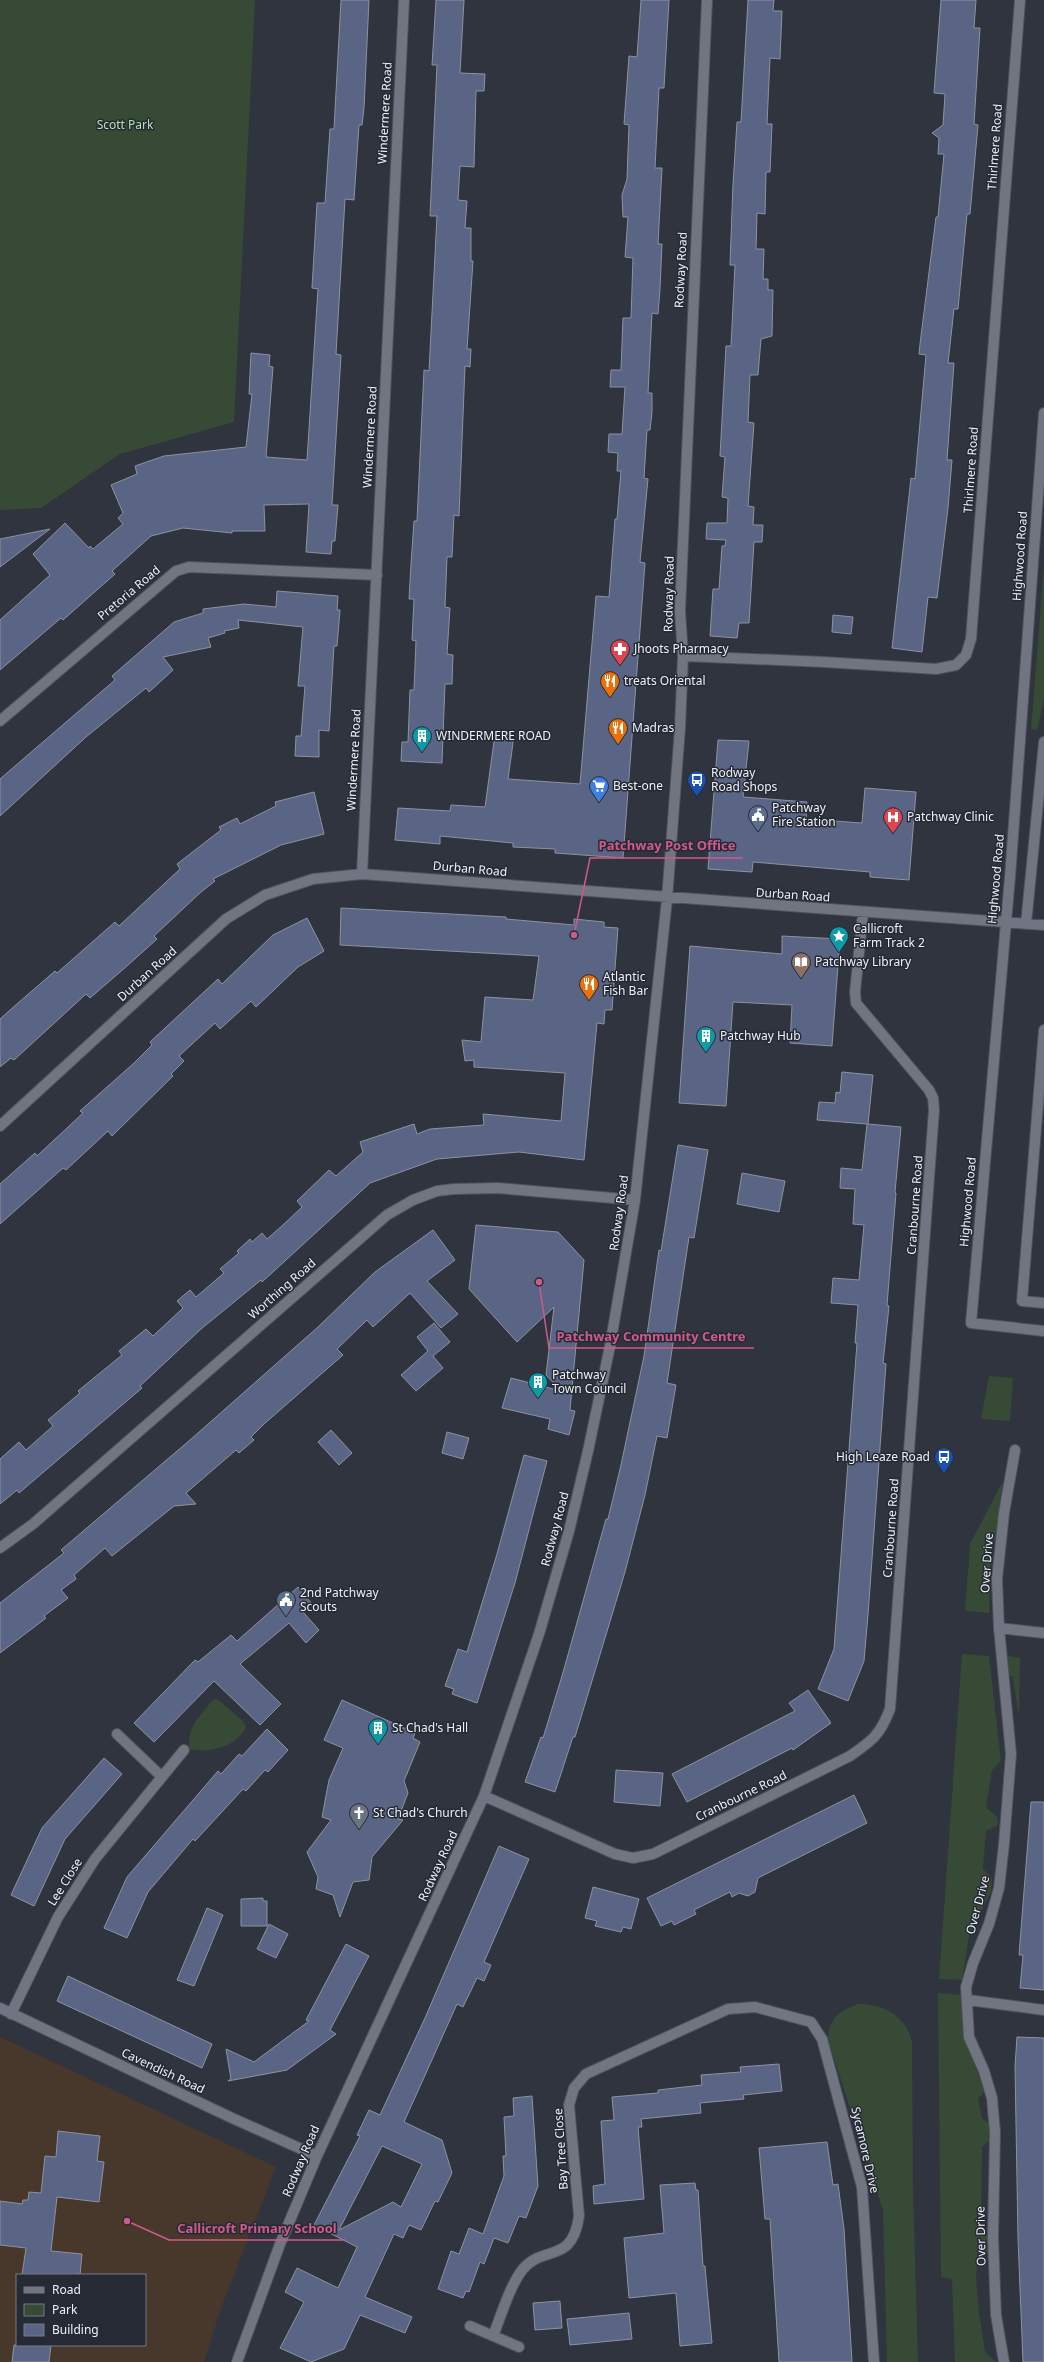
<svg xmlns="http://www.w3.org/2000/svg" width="1044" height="2362" viewBox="0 0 1044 2362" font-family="'Noto Sans',sans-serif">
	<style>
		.education { fill: #48382c; fill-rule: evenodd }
		.green { fill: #364a36 }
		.building { fill: #5a6586; stroke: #8d929f; fill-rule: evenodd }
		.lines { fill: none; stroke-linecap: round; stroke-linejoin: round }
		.street-casing { stroke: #4f525c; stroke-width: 12 }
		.street { stroke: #707581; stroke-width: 10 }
		.labels { text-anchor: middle; stroke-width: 3; stroke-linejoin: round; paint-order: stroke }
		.street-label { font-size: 12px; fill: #edf0f7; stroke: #262a34 }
		.park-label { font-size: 12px; fill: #b1e2b1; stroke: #262a34 }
		.poi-label { font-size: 12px; fill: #edf0f7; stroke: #262a34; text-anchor: start }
		.leader { fill: none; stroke: #cf598a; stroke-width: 1.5 }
		.callout-dot { fill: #cf598a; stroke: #262a34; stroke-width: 1.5 }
		.callout-label { font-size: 13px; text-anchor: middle; font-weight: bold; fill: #cf598a; stroke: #262a34; stroke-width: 3; stroke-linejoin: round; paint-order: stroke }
	</style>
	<rect width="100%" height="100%" fill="#30343e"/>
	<path class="education" d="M0,2037L276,2167L221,2308L204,2362H0ZM17,2275H145V2345H17Z"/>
	<path class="green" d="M0,0H255L234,422L120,454L41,508L0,510Z
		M1044,565V700L1037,730L1031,729Z
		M989,1376L1013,1378L1010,1421L981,1419Z
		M1003,1481L999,1526L991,1550L989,1613L965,1611L970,1544Z
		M962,1654L989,1656L1001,1761L992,1770L986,1807L998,1818L997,1826L986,1831L983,1869L992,1878L991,1891L969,1936L962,1980L939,1979Z
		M1004,1655L1020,1658L1019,1718L1013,1677L1006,1674Z
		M217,1699L244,1722L246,1727C238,1746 209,1754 190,1749C185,1729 201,1714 213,1700Z
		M938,1993L963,1995L966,2038L984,2092L978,2099L982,2118L990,2124V2140L982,2147L981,2228L988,2236L989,2251L978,2256L976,2278L979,2313L985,2352L996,2362H955L952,2279L941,2277Z
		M858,2004C883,2004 906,2015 912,2042L913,2192L918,2362H887L883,2210L828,2040C829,2018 838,2012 858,2004Z"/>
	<path class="building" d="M341,0H369L364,108L362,125H359L354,200L345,199L336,354L341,355L332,505H338L335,541H332L331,554L306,552L309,504L264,505L265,531H232V533L183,528L151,536L112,571L115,574L81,604L63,620L61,618L0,670V620L50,575L33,554L65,523L89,548L90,546L93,549L123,524L118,518L123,513L111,485L137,474L135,466L164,456L246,447L252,394H249L251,353L270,355L269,366L273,367L266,457L307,460L318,289L312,288L317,203H325L330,129H334Z
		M436,0H464L460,73L485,74L484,91H476L474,167L460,166L458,200L467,201L465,228H471V261H473L467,349H471L470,367L465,366L459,516L454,515L452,557H447L445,607L450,608L447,654L453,655L452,684H445L442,763L401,761L402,742H408L410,690H414L416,641L412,640L414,599H409L411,564L414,521H417L424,370L429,371L437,216H430L437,65H432Z
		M641,0H669L664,88H659L655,168H662L658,244H662L660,289L658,314L652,313L648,393H652V412L650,430H647L644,478L648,479L640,562L645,563L623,858L555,853V849L513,847V843L440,836V844L395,840L398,808L450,811L451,805L485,807L495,734L514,736L508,779L580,784L596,596L609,597L615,519H617L621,471H617L618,453L608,452L609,434H622L625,387H610L611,370H621L623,318H631L633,258L625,257L628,217H623L622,195L627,179L629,125L624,124L629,56L637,57Z
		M748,0H774L773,11H782L780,59L770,58L767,124H772L770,172H766L765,214L757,213L756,249H764L763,279H768V290H773L772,336L761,339L758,375H750L748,422L754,423L748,506L754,507L753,525H763L762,542H754L749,623H739L737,638L710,636L713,589H719L722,546H725L726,540L706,539L707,523H727L728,498L722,497L725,457L720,456L726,346H731L735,265H730L733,184L737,122H741Z
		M941,0H976L974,28H980L974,124L978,125L970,214H967L958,309H954L948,363H954L947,460H952L948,508L937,598L928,597L922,652L892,648L911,478L915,479L926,355L919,354L920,344L936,217H938L944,154H938L939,138L932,133L943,125L945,94L934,93Z
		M50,529L0,567V539Z
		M277,591L338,596L337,610H340L337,646H334L329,731L319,730V757L295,756L296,736H301L305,686H298L303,627L238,620L239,628L224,631L225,633L208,638L211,647L163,657L173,670L149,692L146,688L86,737L0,816V779L115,680L112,676L174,622L203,613V609L244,604L276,607Z
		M833,615L853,617L851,634L832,632Z
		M718,740L749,741L743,797L807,802L806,819L862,823L865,788L916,792L909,880L870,877V872L753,862L752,872L708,869Z
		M314,792L324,834L281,845L213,879L215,881L201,892L154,936L157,939L127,966L90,998L86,994L14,1060L11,1058L0,1067V1019L18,1003L55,971L57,973L115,922L119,926L180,869L177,864L221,830L219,827L237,818L240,824L276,806L275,802Z
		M341,908L506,917V919L574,925V919L604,922V927L618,928L612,1010H605L604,1024L597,1023L584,1160L519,1152L437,1159L370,1183L262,1282L261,1280L201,1329L140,1386L142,1388L19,1493L17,1490L0,1504V1459L19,1442L26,1450L53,1426L48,1420L80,1393L78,1391L122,1355L119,1351L146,1329L153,1336L183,1308L177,1301L190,1290L196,1297L224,1273L220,1269L239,1253L237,1251L250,1239L252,1242L262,1233L267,1239L283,1225L302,1207L297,1201L329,1170L336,1176L363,1152L360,1142L414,1124L417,1134L430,1129L484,1125L483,1114L561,1121L565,1073L474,1067V1060L465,1061L462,1040L481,1042L485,997L533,1000L539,956L340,945Z
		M307,918L324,951L298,967L256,1007L251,1001L220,1029L215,1023L179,1056L184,1061L171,1074L173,1076L112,1136L108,1131L66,1170L63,1168L0,1224V1184L35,1153L37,1156L83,1113L80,1111L133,1064L152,1045L150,1042L218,979L222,984L273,935Z
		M782,936L840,939L832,1046L790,1043L792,1005L733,1002L726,1106L679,1103L690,946L782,954Z
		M842,1072L873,1075L868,1124L901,1127L895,1192L896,1193L887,1305L889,1306L883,1363L886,1364L868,1615L864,1661L848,1701L818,1689L834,1649L857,1343H855L858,1305L831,1303L833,1278L859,1280L864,1225L853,1224L855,1189L840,1188L841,1168L862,1170L867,1124L817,1120L819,1102L835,1103L836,1092L840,1093Z
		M678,1145L708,1150L694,1238L689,1237L667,1383L676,1385L667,1438L657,1436L645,1495L625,1572L575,1737H573L555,1792L525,1782L541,1737L543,1738L562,1676L606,1519H608L621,1465L644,1356L659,1250L661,1251Z
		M742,1173L785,1181L779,1212L737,1204Z
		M476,1225L558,1232L584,1260L570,1410L575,1411L569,1435L548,1429L550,1419L502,1408L511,1378L561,1391L546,1375L554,1307L517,1342L469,1289Z
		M433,1230L455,1260L427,1281L458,1314L441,1328L410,1293L373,1327L367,1320L337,1349L343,1355L264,1424L251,1437L254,1440L239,1453L236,1450L186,1493L196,1504L174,1506L112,1556L105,1548L74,1575L76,1579L61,1590L68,1598L44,1616L46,1618L0,1653V1603L64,1553L61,1550L190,1440L318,1327L375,1272Z
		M434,1323L450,1342L433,1356L443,1368L416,1391L401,1375L428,1351L417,1337Z
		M331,1430L352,1453L339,1465L318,1442Z
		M447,1432L469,1438L463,1459L442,1453Z
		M524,1455L547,1461L515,1583L477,1703L452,1694L454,1689L445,1686L458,1649L467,1652L497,1554Z
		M298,1587L312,1604L303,1612L319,1630L306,1643L289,1623L240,1664L281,1704L260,1725L214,1681L154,1742L134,1723L195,1660L198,1662L231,1635L237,1641Z
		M808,1690L831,1723L793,1750L792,1748L687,1802L672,1774L795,1711L789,1703Z
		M342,1700L415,1733L413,1738L420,1742L404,1781L408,1793L398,1819L403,1820L372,1857L369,1880L353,1882L340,1917L333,1895L316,1889L318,1877L307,1852L331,1820L322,1817L329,1780L343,1748L324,1740Z
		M267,1729L288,1750L268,1772L265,1770L246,1791L243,1789L195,1841L193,1839L148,1892L127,1938L104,1928L127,1877L218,1771L221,1774L239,1754L242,1756Z
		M104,1758L122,1774L65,1839L34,1906L11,1895L42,1828Z
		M616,1770L663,1773L660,1806L614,1802Z
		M854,1795L867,1823L758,1878L755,1892L748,1896L739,1893L732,1897L730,1892L694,1910L696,1914L674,1925L672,1921L661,1926L647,1898Z
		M1031,1802H1044V1990L1020,1988L1023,1955H1019Z
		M499,1846L529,1859L484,1962L491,1965L484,1981L477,1978L463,2007L457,2004L404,2122L442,2140L452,2173L438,2202L435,2201L421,2230L409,2225L403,2238L394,2234L365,2297L412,2317L405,2333L360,2315L344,2349L311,2362L280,2348L304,2302L285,2292L297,2268L338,2288L357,2247L314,2225L360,2136L357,2135L369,2110L380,2115L425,2018ZM382,2146L422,2164L401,2207L393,2202L339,2230Z
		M593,1887L639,1899L631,1929L623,1927L621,1932L595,1926L597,1921L585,1918Z
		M263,1898V1901H267V1926H241V1899Z
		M207,1908L223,1915L194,1986L177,1980Z
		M269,1924L288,1934L276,1958L257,1949Z
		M346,1944L369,1956L330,2030L336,2034L287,2070L228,2081L231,2079L226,2049L254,2062L309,2021L306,2020Z
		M68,1976L212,2044L202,2068L57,2001Z
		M1017,2037L1044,2038V2362H1023L1018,2238L1015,2066Z
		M779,2064L782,2091L743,2095L744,2099L700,2103L701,2113L641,2119L642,2127H638L644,2199L594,2204L593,2186L605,2184L601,2121L614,2120L612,2097L658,2093V2090L702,2085L701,2075L741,2072L740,2067Z
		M532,2096L538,2186L526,2218L519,2216L508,2243L494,2238L484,2264L480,2262L469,2292L466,2291L463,2298L438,2289L451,2251L459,2254L469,2228L483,2234L504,2176L503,2156H506L504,2117L514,2116L513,2098Z
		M58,2131L100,2136L97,2161L104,2162L99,2202L57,2197L51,2251L82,2254L80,2275H22L26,2248L0,2245V2201L22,2204L23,2200H28L29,2192L41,2193L45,2156L56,2157Z
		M827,2142L833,2185L838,2184L844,2229L852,2362H779L770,2219H765L759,2148Z
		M695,2183L696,2190H698L703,2266H705L712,2343L680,2346L676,2293L629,2298L624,2238L664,2233L660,2185Z
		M560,2301L562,2328L535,2330L533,2303Z
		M629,2313L632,2339L570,2345L567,2319Z
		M14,2345H51L49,2362H12Z"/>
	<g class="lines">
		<defs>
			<path id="street" d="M1044,413L1010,877L971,1323L1044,1331
				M683,656L824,662L936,669L956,665L966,655L971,639L1020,0
				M0,721L176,571L189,567L377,575
				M362,874L404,0
				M1026,924L1044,742
				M1044,1030L1022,1301L1044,1303
				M0,1126L226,919L265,895L313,879L362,874L1044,925
				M0,1548L33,1524L387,1215L413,1200L437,1191L454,1189L498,1188L635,1200
				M999,1628L1044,1633
				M117,1734L161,1776
				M484,1796L615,1854L633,1858L653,1854L850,1756C873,1740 880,1735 890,1709L934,1110L933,1098L929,1090L856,1003L855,992L863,913
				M968,2000L1044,2010
				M0,2008L232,2118L317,2156
				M11,2014L58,1917L95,1859L184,1750
				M470,2326L519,2347
				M493,2336C501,2316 510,2285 523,2269C544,2244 572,2265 579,2216L569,2105L574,2088L586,2074L728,2009L755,2007L811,2022L822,2039L862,2187L874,2362
				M237,2362L280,2244L317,2156L484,1796L539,1634L569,1531L588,1451L610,1346L635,1200L667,899L680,728L683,656L680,611L707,0
				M1004,2362L996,2315L993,2237L995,2132L992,2098L984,2071L969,2037L966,1987L973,1963L989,1924L999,1888L1004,1844L1011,1754L999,1628L997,1579L1004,1513L1015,1450"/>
		</defs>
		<use href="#street" class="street-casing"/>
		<use href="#street" class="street"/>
	</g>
	<defs>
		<symbol id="pharmacy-pin" viewBox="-11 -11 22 30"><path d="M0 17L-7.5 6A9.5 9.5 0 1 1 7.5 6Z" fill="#e0444e" stroke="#262a34"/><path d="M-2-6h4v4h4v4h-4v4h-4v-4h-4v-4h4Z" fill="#fff"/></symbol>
		<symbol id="restaurant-pin" viewBox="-11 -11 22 30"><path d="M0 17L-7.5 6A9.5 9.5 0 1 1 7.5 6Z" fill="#e8710a" stroke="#262a34"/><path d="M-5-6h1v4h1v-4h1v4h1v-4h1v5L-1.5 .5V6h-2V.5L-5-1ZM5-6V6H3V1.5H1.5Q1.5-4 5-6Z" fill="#fff"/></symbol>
		<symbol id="building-pin" viewBox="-11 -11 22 30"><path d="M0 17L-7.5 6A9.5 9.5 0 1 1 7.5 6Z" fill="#0f9aa8" stroke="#262a34"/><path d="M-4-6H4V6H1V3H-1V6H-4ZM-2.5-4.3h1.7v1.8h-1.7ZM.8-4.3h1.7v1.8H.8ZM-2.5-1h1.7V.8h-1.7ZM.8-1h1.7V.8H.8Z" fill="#fff"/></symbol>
		<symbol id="bus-pin" viewBox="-11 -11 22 30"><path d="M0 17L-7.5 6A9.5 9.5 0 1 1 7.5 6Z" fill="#1a4fb4" stroke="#262a34"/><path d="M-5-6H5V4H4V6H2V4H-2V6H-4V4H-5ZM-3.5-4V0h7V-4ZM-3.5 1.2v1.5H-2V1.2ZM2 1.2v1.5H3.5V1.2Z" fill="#fff"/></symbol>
		<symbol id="supermarket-pin" viewBox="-11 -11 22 30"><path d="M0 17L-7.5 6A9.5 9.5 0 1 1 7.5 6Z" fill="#3f7fe0" stroke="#262a34"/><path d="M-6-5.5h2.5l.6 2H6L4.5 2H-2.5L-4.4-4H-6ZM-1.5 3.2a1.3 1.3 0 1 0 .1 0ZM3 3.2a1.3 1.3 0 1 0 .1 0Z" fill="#fff"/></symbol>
		<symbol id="civic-pin" viewBox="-11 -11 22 30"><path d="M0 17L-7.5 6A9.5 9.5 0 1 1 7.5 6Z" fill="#5c6f8a" stroke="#262a34"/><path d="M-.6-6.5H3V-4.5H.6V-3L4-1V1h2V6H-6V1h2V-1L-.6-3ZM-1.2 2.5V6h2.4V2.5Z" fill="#fff"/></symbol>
		<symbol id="hospital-pin" viewBox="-11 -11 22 30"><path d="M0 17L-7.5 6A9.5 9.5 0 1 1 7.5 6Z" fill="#e0444e" stroke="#262a34"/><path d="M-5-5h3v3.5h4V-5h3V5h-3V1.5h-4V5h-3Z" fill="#fff"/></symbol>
		<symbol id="sight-pin" viewBox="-11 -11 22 30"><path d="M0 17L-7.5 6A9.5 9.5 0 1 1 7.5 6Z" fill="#0f9aa8" stroke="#262a34"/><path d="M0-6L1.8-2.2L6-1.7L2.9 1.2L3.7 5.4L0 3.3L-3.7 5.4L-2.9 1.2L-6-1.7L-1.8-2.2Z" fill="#fff"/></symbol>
		<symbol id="library-pin" viewBox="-11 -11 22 30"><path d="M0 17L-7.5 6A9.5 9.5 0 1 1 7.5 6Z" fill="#8d6e63" stroke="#262a34"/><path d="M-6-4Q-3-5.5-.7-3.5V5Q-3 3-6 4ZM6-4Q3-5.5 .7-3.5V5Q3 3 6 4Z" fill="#fff"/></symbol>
		<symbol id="church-pin" viewBox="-11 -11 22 30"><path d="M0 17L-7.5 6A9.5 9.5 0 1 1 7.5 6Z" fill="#6b7280" stroke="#262a34"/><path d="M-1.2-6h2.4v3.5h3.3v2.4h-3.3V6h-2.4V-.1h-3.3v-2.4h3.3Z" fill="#fff"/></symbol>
	</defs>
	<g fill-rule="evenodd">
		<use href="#pharmacy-pin" x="609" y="638" width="22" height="30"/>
		<use href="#restaurant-pin" x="599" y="670" width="22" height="30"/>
		<use href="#restaurant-pin" x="607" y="717" width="22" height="30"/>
		<use href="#building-pin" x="411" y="725" width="22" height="30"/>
		<use href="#bus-pin" x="686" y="769" width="22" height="30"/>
		<use href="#supermarket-pin" x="588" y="775" width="22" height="30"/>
		<use href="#civic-pin" x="747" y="804" width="22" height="30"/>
		<use href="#hospital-pin" x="882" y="806" width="22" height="30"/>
		<use href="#sight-pin" x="828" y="925" width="22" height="30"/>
		<use href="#library-pin" x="790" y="951" width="22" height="30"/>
		<use href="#restaurant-pin" x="578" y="973" width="22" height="30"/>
		<use href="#building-pin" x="695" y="1025" width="22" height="30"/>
		<use href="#building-pin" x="527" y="1371" width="22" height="30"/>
		<use href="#bus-pin" x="933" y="1446" width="22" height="30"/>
		<use href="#civic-pin" x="275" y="1589" width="22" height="30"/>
		<use href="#building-pin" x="367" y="1717" width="22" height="30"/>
		<use href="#church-pin" x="348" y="1802" width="22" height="30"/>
	</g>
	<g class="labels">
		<g class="street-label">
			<text transform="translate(385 113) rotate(-87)" y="4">Windermere Road</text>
			<text transform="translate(995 147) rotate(-86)" y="4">Thirlmere Road</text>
			<text transform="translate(681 270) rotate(-87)" y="4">Rodway Road</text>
			<text transform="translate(370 437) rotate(-87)" y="4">Windermere Road</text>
			<text transform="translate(971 470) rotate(-86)" y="4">Thirlmere Road</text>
			<text transform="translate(1020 556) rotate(-86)" y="4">Highwood Road</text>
			<text transform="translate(129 593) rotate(-40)" y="4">Pretoria Road</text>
			<text transform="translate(669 594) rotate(-89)" y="4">Rodway Road</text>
			<text transform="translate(354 760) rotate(-87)" y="4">Windermere Road</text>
			<text transform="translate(470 869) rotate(5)" y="4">Durban Road</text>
			<text transform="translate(996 879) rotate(-85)" y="4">Highwood Road</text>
			<text transform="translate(793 895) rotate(4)" y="4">Durban Road</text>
			<text transform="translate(147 974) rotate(-42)" y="4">Durban Road</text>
			<text transform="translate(968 1202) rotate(-85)" y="4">Highwood Road</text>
			<text transform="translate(915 1205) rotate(-86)" y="4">Cranbourne Road</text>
			<text transform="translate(619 1213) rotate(-82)" y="4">Rodway Road</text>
			<text transform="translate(282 1289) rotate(-41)" y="4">Worthing Road</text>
			<text transform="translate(891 1528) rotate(-86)" y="4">Cranbourne Road</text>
			<text transform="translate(555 1529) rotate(-75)" y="4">Rodway Road</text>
			<text transform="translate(987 1563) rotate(-86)" y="4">Over Drive</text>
			<text transform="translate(741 1796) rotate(-26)" y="4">Cranbourne Road</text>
			<text transform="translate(438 1866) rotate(-65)" y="4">Rodway Road</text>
			<text transform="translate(65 1882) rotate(-58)" y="4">Lee Close</text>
			<text transform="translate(978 1905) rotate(-75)" y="4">Over Drive</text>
			<text transform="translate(163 2071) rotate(25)" y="4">Cavendish Road</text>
			<text transform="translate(561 2149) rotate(-94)" y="4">Bay Tree Close</text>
			<text transform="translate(865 2150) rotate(77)" y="4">Sycamore Drive</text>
			<text transform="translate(301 2161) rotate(-67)" y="4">Rodway Road</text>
			<text transform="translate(981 2236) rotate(-91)" y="4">Over Drive</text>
		</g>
		<g class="park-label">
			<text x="125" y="129">Scott Park</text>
		</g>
		<g class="poi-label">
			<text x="634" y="653">Jhoots Pharmacy</text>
			<text x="624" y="685">treats Oriental</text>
			<text x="632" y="732">Madras</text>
			<text x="436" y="740">WINDERMERE ROAD</text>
			<text x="711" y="777">Rodway<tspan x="711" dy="14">Road Shops</tspan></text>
			<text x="613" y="790">Best-one</text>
			<text x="772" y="812">Patchway<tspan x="772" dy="14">Fire Station</tspan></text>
			<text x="907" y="821">Patchway Clinic</text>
			<text x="853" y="933">Callicroft<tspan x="853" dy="14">Farm Track 2</tspan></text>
			<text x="815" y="966">Patchway Library</text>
			<text x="603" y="981">Atlantic<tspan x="603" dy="14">Fish Bar</tspan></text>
			<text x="720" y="1040">Patchway Hub</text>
			<text x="552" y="1379">Patchway<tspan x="552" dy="14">Town Council</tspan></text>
			<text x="930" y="1461" text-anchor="end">High Leaze Road</text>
			<text x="300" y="1597">2nd Patchway<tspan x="300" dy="14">Scouts</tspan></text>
			<text x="392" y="1732">St Chad's Hall</text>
			<text x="373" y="1817">St Chad's Church</text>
		</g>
	</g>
	<path class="leader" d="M574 935L590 858H743M539 1282L549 1348H754M127 2221L169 2240H345"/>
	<g class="callout-dot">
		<circle cx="574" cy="935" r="4"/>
		<circle cx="539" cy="1282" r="4"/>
		<circle cx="127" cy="2221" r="4"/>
	</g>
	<g class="callout-label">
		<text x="667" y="850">Patchway Post Office</text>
		<text x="651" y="1341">Patchway Community Centre</text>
		<text x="257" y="2233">Callicroft Primary School</text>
	</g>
	<rect x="16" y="2274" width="130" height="72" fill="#262a34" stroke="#767982"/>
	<rect x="24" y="2287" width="20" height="6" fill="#707581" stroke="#767982"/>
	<text x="52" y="2294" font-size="12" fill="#edf0f7">Road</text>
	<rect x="24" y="2304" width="20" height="12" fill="#364a36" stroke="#767982"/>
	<text x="52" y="2314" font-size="12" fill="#edf0f7">Park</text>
	<rect x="24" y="2324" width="20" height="12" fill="#5a6586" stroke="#767982"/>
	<text x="52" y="2334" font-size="12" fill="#edf0f7">Building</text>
</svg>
